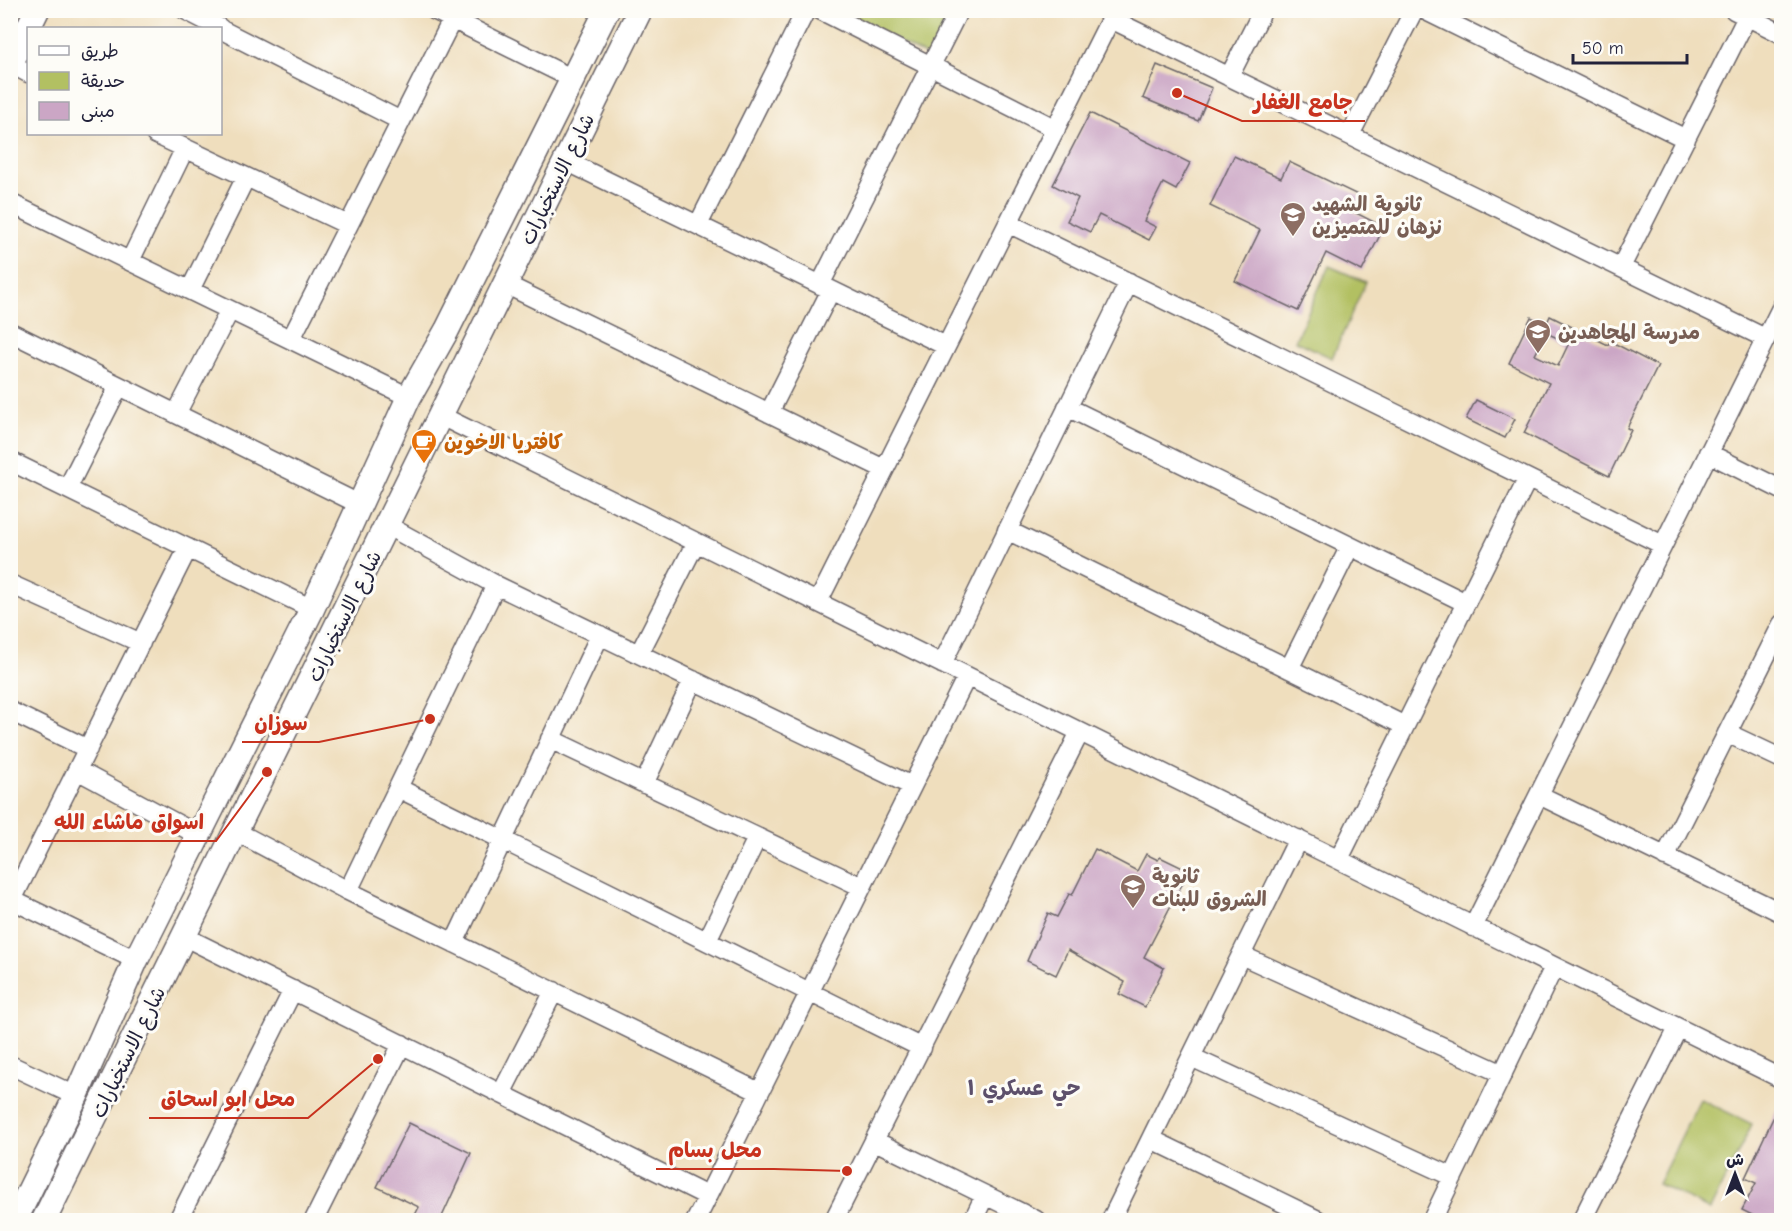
<svg xmlns="http://www.w3.org/2000/svg" width="1792" height="1231" viewBox="0 0 1792 1231" font-family="'Comic Neue','Playpen Sans Arabic',sans-serif">
	<style>
		.green { fill: #b2c062; stroke: #6a714e; stroke-width: 1.5 }
		.building { fill: #cba6c5; fill-rule: evenodd }
		.lines { fill: none; stroke-linecap: round; stroke-linejoin: round }
		.street-casing { stroke: #6a6468; stroke-width: 21 }
		.secondary-casing { stroke: #6a6468; stroke-width: 27 }
		.street { stroke: #fff; stroke-width: 18 }
		.secondary { stroke: #fff; stroke-width: 24 }
		.labels { text-anchor: middle; stroke-width: 6; stroke-linejoin: round; paint-order: stroke }
		.street-label { font-size: 20px; fill: #22223b; stroke: #fdfcf7 }
		.education-label { font-size: 20px; font-weight: bold; fill: #785e54; stroke: #fdfcf7; text-anchor: start }
		.food-label { font-size: 20px; font-weight: bold; fill: #c56008; stroke: #fdfcf7; text-anchor: start }
		.neighbourhood-label { font-size: 21px; font-weight: bold; fill: #5d506b; stroke: #fdfcf7 }
		.leader { fill: none; stroke: #c8321e; stroke-width: 2 }
		.callout-dot { fill: #c8321e; stroke: #fdfcf7; stroke-width: 2 }
		.callout-label { font-size: 21px; text-anchor: middle; font-weight: bold; fill: #c8321e; stroke: #fdfcf7; stroke-width: 6; stroke-linejoin: round; paint-order: stroke }
	</style>
	<rect width="100%" height="100%" fill="#fdfcf7"/>
	<filter id="ink" filterUnits="userSpaceOnUse"><feTurbulence type="fractalNoise" baseFrequency=".0167" numOctaves="2"/><feDisplacementMap in="SourceGraphic" scale="12" xChannelSelector="R" yChannelSelector="G"/><feConvolveMatrix kernelMatrix="1 2 1 2 8 2 1 2 1" color-interpolation-filters="sRGB"/></filter>
	<filter id="wash" filterUnits="userSpaceOnUse"><feTurbulence type="fractalNoise" baseFrequency=".008" numOctaves="4" result="noise"/><feDisplacementMap in="SourceGraphic" scale="24" xChannelSelector="R" yChannelSelector="G"/><feGaussianBlur stdDeviation="1.35" result="paint"/><feColorMatrix in="noise" values="0 0 0 0 0 0 0 0 0 0 0 0 0 0 0 0 0 1.4 0 .05"/><feComposite in="paint" operator="in"/></filter>
	<g filter="url(#wash)">
		<rect width="100%" height="100%" fill="#efdebd"/>
		<path class="green" d="M836,11H956L933,59Z
			M1329,266L1366,282L1332,358L1295,341Z
			M1700,1099L1752,1124L1710,1210L1658,1184Z"/>
		<g id="blocks">
			<path class="building" d="M1157,65L1212,88L1198,121L1143,98Z
				M1090,113L1190,163L1176,190L1163,183L1144,221L1156,227L1149,240L1099,215L1090,232L1067,221L1078,198L1053,185Z
				M1234,156L1281,178L1289,162L1362,197L1354,212L1384,227L1362,271L1326,253L1298,311L1235,281L1260,230L1210,206Z
				M1550,316L1608,345L1610,341L1658,366L1627,428L1631,430L1609,476L1524,433L1549,383L1509,363L1531,317L1546,325ZM1546,333L1569,343L1558,366L1535,355Z
				M1476,400L1515,419L1505,438L1466,419Z
				M1095,849L1137,871L1146,854L1158,860L1160,857L1189,871L1144,957L1164,968L1145,1007L1119,994L1125,982L1068,950L1056,975L1027,961L1048,913L1057,917L1069,894L1072,895Z
				M1782,1099V1221H1764L1742,1210L1756,1183L1745,1178Z
				M409,1123L471,1153L440,1221H412L419,1207L377,1187Z"/>
		</g>
	</g>
	<g filter="url(#ink)">
		<use href="#blocks" fill-opacity="0" stroke="#6a6468" stroke-width="1.5"/>
		<g class="lines">
			<defs>
				<path id="street" d="M185,10L220,28
					M434,10L573,79
					M820,10L1056,129
					M1424,10L1686,139
					M1734,10L1782,34
					M1111,19L1765,338
					M220,29L401,121
					M11,64L28,73
					M1229,77L1263,10
					M155,134L348,225
					M1350,135L1414,10
					M566,161L946,346
					M10,203L409,397
					M1008,223L1663,545
					M698,225L806,10
					M130,261L185,148
					M1621,267L1747,17
					M505,284L884,469
					M820,285L959,10
					M190,290L246,177
					M10,332L359,504
					M291,339L452,20
					M1067,407L1466,603
					M769,413L831,290
					M176,414L230,310
					M441,416L1782,1079
					M1708,453L1782,490
					M10,461L312,609
					M67,489L119,386
					M388,526L496,585L912,786
					M1007,530L1405,726
					M10,584L141,643
					M818,602L1115,10
					M639,654L696,542
					M942,664L1129,282
					M1289,669L1350,546
					M10,711L88,749
					M1727,733L1782,759
					M550,739L862,887
					M77,770L198,835
					M644,784L693,680
					M398,788L922,1048
					M1539,795L1782,913
					M237,832L348,891L759,1092
					M1665,857L1782,624
					M1339,859L1527,480
					M348,891L496,585
					M10,899L136,960
					M12,900L188,548
					M1473,927L1782,306
					M185,937L707,1196
					M707,941L757,838
					M454,943L600,635
					M1241,955L1503,1074
					M1191,1057L1453,1177
					M10,1065L76,1096
					M501,1094L554,991
					M1151,1139L1318,1220
					M875,1141L1036,1220
					M178,1220L293,990
					M314,1220L402,1044
					M696,1220L967,676
					M834,1220L1080,732
					M973,1220L985,1195
					M1111,1220L1298,839
					M1432,1220L1554,967
					M1582,1220L1678,1028"/>
				<path id="secondary" d="M10,65L37,10
					M15,1220L76,1096L136,960L312,609L409,397L447,330L607,10
					M44,1220L640,10"/>
			</defs>
			<use href="#street" class="street-casing"/>
			<use href="#secondary" class="secondary-casing"/>
			<use href="#street" class="street"/>
			<use href="#secondary" class="secondary"/>
		</g>
	</g>
	<defs>
		<symbol id="school-pin" viewBox="-11 -11 22 30"><path d="M0 17L-7.5 6A9.5 9.5 0 1 1 7.5 6Z" fill="#8d6e63" stroke="#fdfcf7"/><path d="M0-5L7-2L0 1L-7-2ZM-4 1L0 2.5L4 1V4Q0 6-4 4Z" fill="#fff"/></symbol>
		<symbol id="cafe-pin" viewBox="-11 -11 22 30"><path d="M0 17L-7.5 6A9.5 9.5 0 1 1 7.5 6Z" fill="#e8710a" stroke="#fdfcf7"/><path d="M-5.5-4.5H6V0H3Q3 3.5 0 3.5H-2.5Q-5.5 3.5-5.5 0ZM3-3.2v2h1.7v-2ZM-6 4.5H4V6H-6Z" fill="#fff"/></symbol>
	</defs>
	<g fill-rule="evenodd">
		<use href="#school-pin" x="1278" y="200" width="30" height="40"/>
		<use href="#school-pin" x="1523" y="317" width="30" height="40"/>
		<use href="#cafe-pin" x="409" y="427" width="30" height="40"/>
		<use href="#school-pin" x="1118" y="872" width="30" height="40"/>
	</g>
	<g class="labels">
		<g class="street-label">
			<text transform="translate(557 179) rotate(-64)" y="7">شارع الاستخبارات</text>
			<text transform="translate(344 616) rotate(-64)" y="7">شارع الاستخبارات</text>
			<text transform="translate(128 1052) rotate(-64)" y="7">شارع الاستخبارات</text>
		</g>
		<g class="education-label">
			<text x="1312" y="211">ثانوية الشهيد<tspan x="1312" dy="23">نزهان للمتميزين</tspan></text>
			<text x="1558" y="339">مدرسة المجاهدين</text>
			<text x="1152" y="883">ثانوية<tspan x="1152" dy="23">الشروق للبنات</tspan></text>
		</g>
		<g class="food-label">
			<text x="444" y="449">كافتريا الاخوين</text>
		</g>
		<g class="neighbourhood-label">
			<text x="1024" y="1095">حي عسكري ١</text>
		</g>
	</g>
	<path class="leader" d="M1177 93L1242 121H1365M430 719L319 742H242M267 772L216 841H42M378 1059L308 1118H149M847 1171L774 1169H656"/>
	<g class="callout-dot">
		<circle cx="1177" cy="93" r="6"/>
		<circle cx="430" cy="719" r="6"/>
		<circle cx="267" cy="772" r="6"/>
		<circle cx="378" cy="1059" r="6"/>
		<circle cx="847" cy="1171" r="6"/>
	</g>
	<g class="callout-label">
		<text x="1303" y="109">جامع الغفار</text>
		<text x="281" y="730">سوزان</text>
		<text x="129" y="829">اسواق ماشاء الله</text>
		<text x="228" y="1106">محل ابو اسحاق</text>
		<text x="715" y="1157">محل بسام</text>
	</g>
	<rect width="1792" height="1231" fill="none" stroke="#fdfcf7" stroke-width="36"/>
	<rect x="27" y="27" width="195" height="108" fill="#fdfcf7" stroke="#a5a5ac" stroke-width="1.5"/>
	<rect x="39" y="46" width="30" height="9" fill="#ffffff" stroke="#a5a5ac" stroke-width="1.5"/>
	<text x="81" y="57" font-size="18" fill="#22223b">طريق</text>
	<rect x="39" y="72" width="30" height="18" fill="#b2c062" stroke="#a5a5ac" stroke-width="1.5"/>
	<text x="81" y="87" font-size="18" fill="#22223b">حديقة</text>
	<rect x="39" y="102" width="30" height="18" fill="#cba6c5" stroke="#a5a5ac" stroke-width="1.5"/>
	<text x="81" y="117" font-size="18" fill="#22223b">مبنى</text>
	<g transform="translate(1735 1174)" stroke="#fdfcf7" stroke-width="4.5" paint-order="stroke">
	<path d="M0-4.5L10 22L0 15L-10 22Z" fill="#22223b"/>
	<text y="-9" font-size="16" font-weight="bold" text-anchor="middle" fill="#22223b">ش</text>
	</g>
	<path d="M1573 54v9h114v-9" fill="none" stroke="#22223b" stroke-width="3"/>
	<text x="1582" y="54" font-size="18" fill="#22223b" stroke="#fdfcf7" stroke-width="4.5" paint-order="stroke">50 m</text>
</svg>
